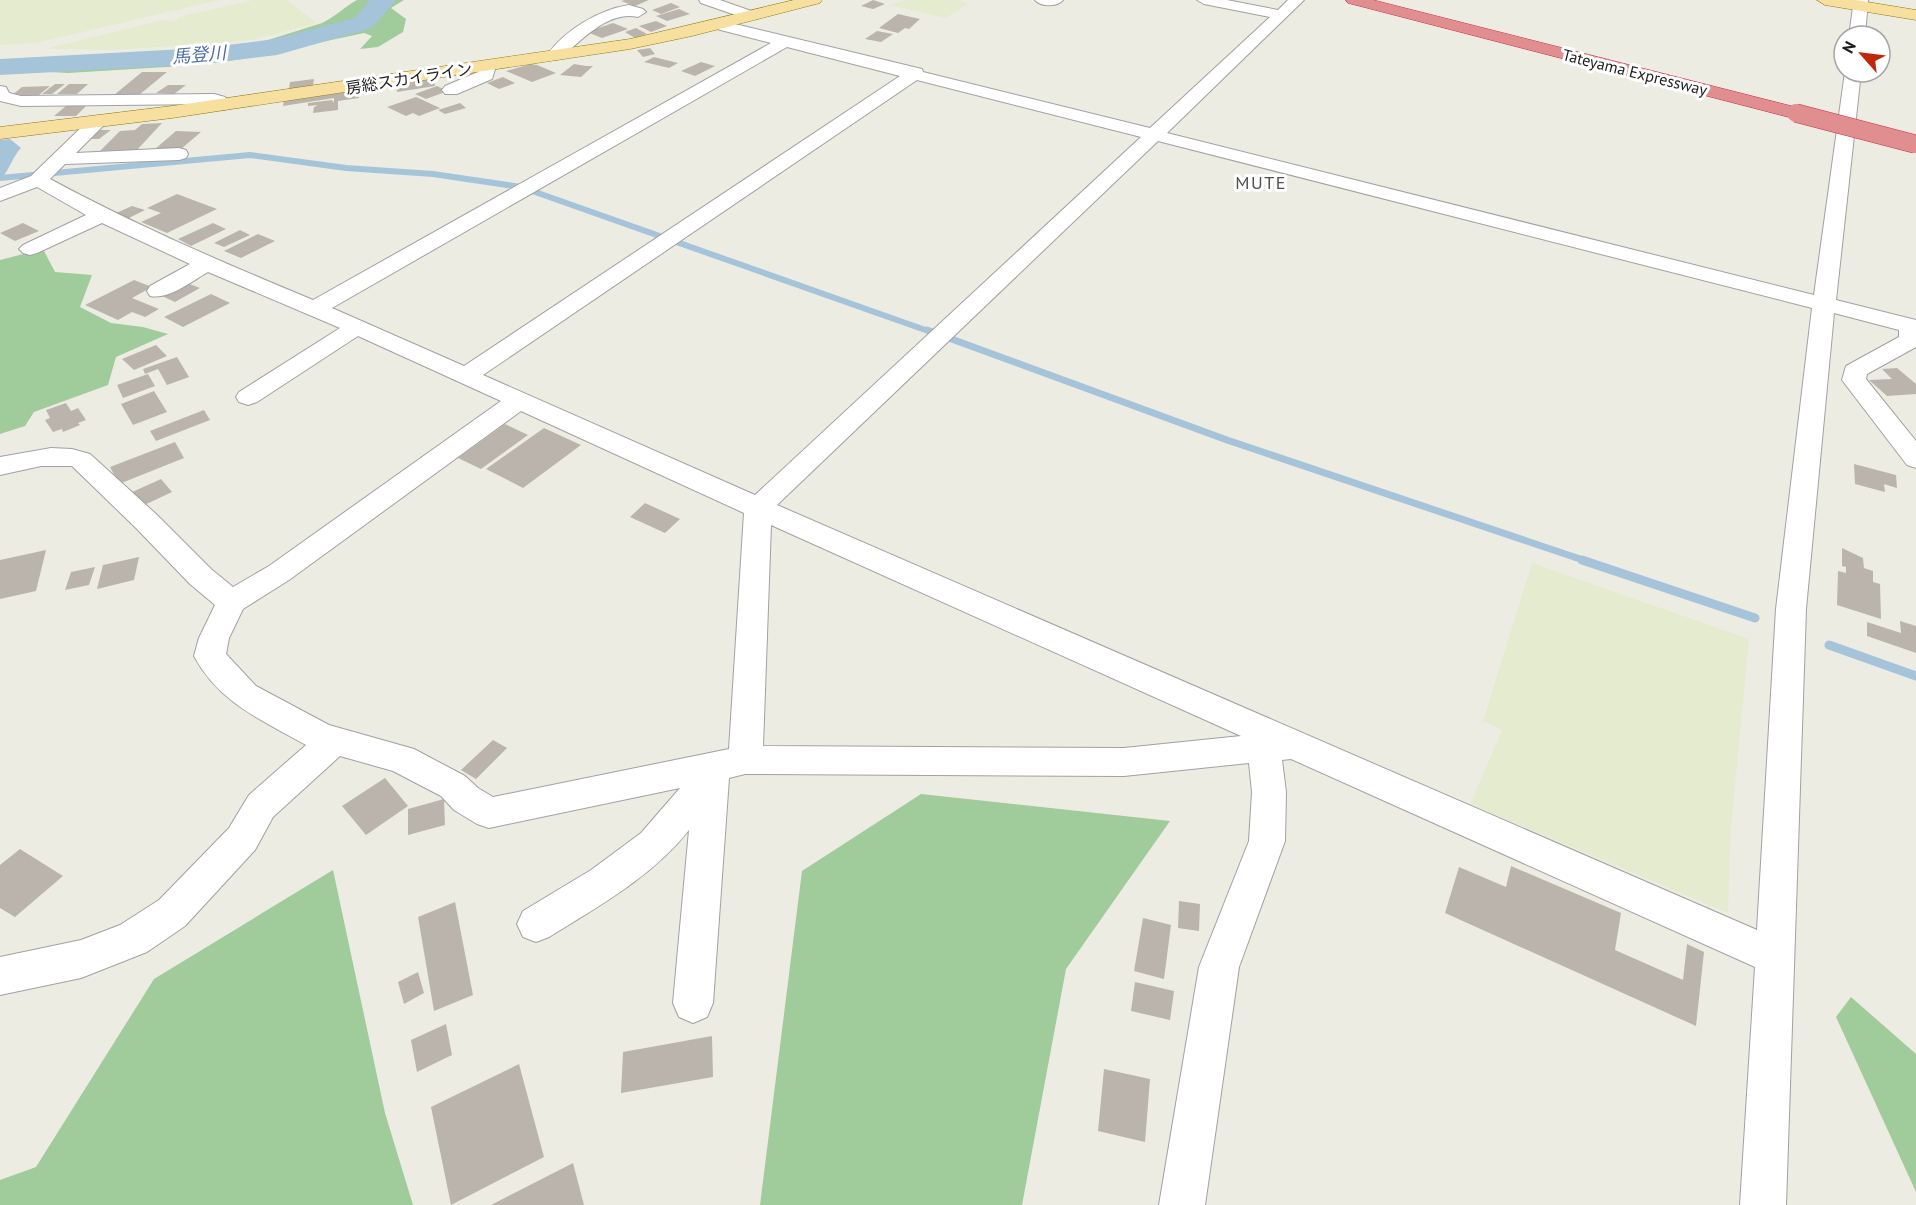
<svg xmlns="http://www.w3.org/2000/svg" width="1916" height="1205" viewBox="0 0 1916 1205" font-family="'PT Sans','Noto Sans JP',sans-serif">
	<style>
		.farmland { fill: #e4ebcf }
		.forest { fill: #a0cb9a }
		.water { fill: #a5c4d9 }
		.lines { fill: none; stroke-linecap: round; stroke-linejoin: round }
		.stream-far2 { stroke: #a5c4d9; stroke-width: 6 }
		.stream-far1 { stroke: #a5c4d9; stroke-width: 7 }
		.stream { stroke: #a5c4d9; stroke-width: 9 }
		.river { fill: #a5c4d9; fill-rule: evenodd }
		.building { fill: #bab4ad }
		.minor-casing { stroke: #a1a1a1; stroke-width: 2 }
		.major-casing { stroke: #8d7808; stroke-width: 1 }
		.highway-casing { stroke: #ce2d49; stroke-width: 1 }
		.minor { fill: #fff; fill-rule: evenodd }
		.major { fill: #f6df9f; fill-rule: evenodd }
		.highway { fill: #e18e90; fill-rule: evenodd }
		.highway-bridge-casing { stroke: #ce2d49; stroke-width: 19; stroke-linecap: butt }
		.highway-bridge { stroke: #e18e90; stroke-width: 18 }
		.labels { text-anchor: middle; stroke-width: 6; stroke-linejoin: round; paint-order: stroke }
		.far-street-label { font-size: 16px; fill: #1d1d1d; stroke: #fff }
		.far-water-label { font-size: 18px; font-style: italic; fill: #4f6ca6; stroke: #fff }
		.far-quarter-label { font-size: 18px; letter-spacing: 1.5px; fill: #505050; stroke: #fff }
	</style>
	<rect width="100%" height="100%" fill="#edece3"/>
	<path class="farmland" d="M0,0H219L35,43L0,45Z
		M253,0H287L317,23L252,40L203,45L196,42L192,45L111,50L45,49L163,20L175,22L179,17Z
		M906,0H959L968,4L946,18L889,5Z
		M1532,563L1749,639L1731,828L1728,913L1470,804L1502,730L1483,721Z"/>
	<path class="forest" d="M357,0H404L391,8L406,19L403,32L378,47L360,49L372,36L364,33L242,59L199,65L68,73L50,72L41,68L143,64L221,55L322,23C335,17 344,7 357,0Z
		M43,249L55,272L92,275L80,307L111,323L143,327L168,334L116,357L108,385L34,412L25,426L0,434V260Z
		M921,794L1170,821L1066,969L1022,1205H760L802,871Z
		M333,870L385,1113L413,1205H0V1180L36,1167L154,979Z
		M1851,997L1916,1054V1192L1836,1017Z"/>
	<path class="water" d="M10,139L21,148C12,157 10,170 0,180V140Z"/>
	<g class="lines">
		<path class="stream-far2" d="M0,178L250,155L346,168L433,174L521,187L931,332"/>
		<path class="stream-far1" d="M927,330L1227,440L1586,561"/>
		<path class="stream" d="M1582,560L1755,618
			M1829,645L1916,676"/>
		<path class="river" d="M370,0H396L372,28L277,55L203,64L0,75V59L203,48L275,39L354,18Z"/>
	</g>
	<path class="building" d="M625,0H649L635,6L621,1Z
		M873,0L885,4L873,9L861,6Z
		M671,3L680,7L661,14L652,10Z
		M679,9L690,14L667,21L656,16Z
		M898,14L920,19L909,29L905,28L898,33L879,28Z
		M656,21L667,26L651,32L639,26Z
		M613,23L628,29L602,38L587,32Z
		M636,28L647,34L635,38L625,32Z
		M877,31L893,34L881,42L865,39Z
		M650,48L655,54L643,57L637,50Z
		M654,57L678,63L669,68L644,62Z
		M701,62L715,66L695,76L681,71Z
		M531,64L537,65L556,73L532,82L506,71Z
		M574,64L586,66H593L581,77L560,75Z
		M142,72H167L139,95H114Z
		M503,77L515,83L499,89L487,83Z
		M314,79L313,86L289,89L290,82Z
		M433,79L435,86L397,92L396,85Z
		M55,84H65L52,94H42Z
		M69,84H88L77,94H57Z
		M168,85H186L174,94L156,93Z
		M50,86L39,95L11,96L22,87Z
		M437,86L448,91L426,99L415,94Z
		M359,90V98L338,101V110L313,113L314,107L318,105L308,106V103L332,100L334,103V98L283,106L284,101Z
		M416,97L440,108L419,116L413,113L406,116L387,107Z
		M460,103L466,108L445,114L438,110Z
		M87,105L76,116H54L66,106Z
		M162,123L137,150L100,151L120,131L135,130L142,124Z
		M100,130H111L99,139H88Z
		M176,131L201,132L181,149H155Z
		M177,194L217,209L167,233L141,222L161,213L147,208Z
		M132,206L145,210L127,219L114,214Z
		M23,223L39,231L15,241L0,233Z
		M213,223L226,229L191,246L178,239Z
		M240,230L250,235L224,247L214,243Z
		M258,234L275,241L241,258L224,251Z
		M134,280L152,287L132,298L159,309L145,317L132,312L118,320L85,305Z
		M187,283L200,288L175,302L162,296Z
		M211,294L230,303L183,327L164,317Z
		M156,345L167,356L134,370L122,359Z
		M177,357L189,377L167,385L158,369L145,374L143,369Z
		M1897,368L1916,384V394L1887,396L1869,380L1892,379L1882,369Z
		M148,374L155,386L123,398L117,385Z
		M154,391L167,412L133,425L121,404Z
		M66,403L71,411L78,408L86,420L78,423L80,425L63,432L62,429L53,432L45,420L50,418L46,410Z
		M204,410L210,420L156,441L150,431Z
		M505,424L528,435L481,469L458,458Z
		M544,428L581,445L523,488L486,469Z
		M175,442L184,458L119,484L110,467Z
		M1854,464L1896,475L1897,488L1884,484L1885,492L1855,484Z
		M161,479L172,492L140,507L130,493Z
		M645,503L680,519L665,533L630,517Z
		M1842,548L1863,558L1864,568L1873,571V582L1880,584L1881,619L1837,605L1838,571L1846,573V567L1842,566Z
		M46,550L36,591L0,599V560Z
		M139,557L134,580L97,589L103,565Z
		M95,567L89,585L65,590L71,572Z
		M1900,621L1916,626V653L1867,636V622L1901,633Z
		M493,740L507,748L476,779L461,770Z
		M385,778L408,806L366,835L342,806Z
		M444,799L445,825L408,835V809Z
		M20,849L63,876L15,917L0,908V865Z
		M1511,866L1621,913L1615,950L1683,980L1687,944L1704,952L1696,1026L1445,913L1459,867L1506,887Z
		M1179,901L1200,904L1199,931L1178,928Z
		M455,902L473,995L434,1011L418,917Z
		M1143,918L1171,925L1164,979L1134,971Z
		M418,972L424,993L404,1004L398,982Z
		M1135,982L1174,991L1170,1020L1131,1011Z
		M446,1024L452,1055L417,1072L411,1040Z
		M712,1036L713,1077L621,1093L623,1052Z
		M519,1064L544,1157L451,1205L431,1107Z
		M1104,1069L1150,1079L1145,1142L1098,1131Z
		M573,1163L584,1205H491Z"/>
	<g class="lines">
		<defs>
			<path id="minor" d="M699,0H720L757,13L760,16L757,19H747L701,3Z
				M1035,0H1063C1057,7 1041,7 1035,0Z
				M1197,0H1227L1278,10L1288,0H1304L1167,133L1814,295L1845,72H1861L1836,300L1916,320V347L1867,374L1866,379L1916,441V468L1907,465L1842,380L1846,366L1899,337V330L1834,313L1806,609L1786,1205H1740L1755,967L1291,759L1282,760L1286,792L1285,841L1239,967L1205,1205H1159L1199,967L1249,841L1252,792L1249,763L1124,776L745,774L729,778L713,1003L707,1017L693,1023L679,1017L673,1003L689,830C653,876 599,906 549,937L536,942L523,937L517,924L523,911L591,870L641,833L680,788L489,828L477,824L454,810L441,796L393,771L340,756L273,817L255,850L185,926L147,952L81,978L0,995V957L81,940L120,925L159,900L229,828L249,795L306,745C262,720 219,703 194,656L199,638L215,605L190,584L136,528L72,466H41L0,475V457L51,448L72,449L90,454L156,514L211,569L233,587L269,566L501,401L358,336L257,402L248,405L239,402L236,397L239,392L340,328L208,272C192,281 169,300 150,296L147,291L150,286L190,264L102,223L37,253L30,255L23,253L19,249L23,245L86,215L37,187L0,201V188L31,176L91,118H103L106,122L103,126L76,153L179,148L186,150L188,154L186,158L179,160L65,164L50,179C135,225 224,263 313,300L771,43L713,28L710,25L713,22L718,20L922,69L923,72L1150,128L1270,17L1204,4ZM787,47L900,76L464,366L332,308ZM917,80L1141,137L755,495L483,375ZM1158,141L1812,308L1776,609L1757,930L777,505ZM521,411L744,513L729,749L493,797L478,788L465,776L414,749L329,725L256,686L226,654L229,638L243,609L289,580ZM771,525L1241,736L1124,748L763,746Z
				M1854,0H1868L1865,36H1849Z
				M629,5L643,9L646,12L638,17C614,11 591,31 574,46C568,51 563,58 555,60L547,55C565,30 598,10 629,5Z
				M488,61L496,66L492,79L457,94H445L442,90L445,86L478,72L482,62Z
				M0,86L6,87L9,93L21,96L214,94L225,97L228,101L224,110H212L210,104L21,106L0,101Z"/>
			<path id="major" d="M794,0H822L820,3L692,36L630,49L172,118L0,139V127L172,106L630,39Z
				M1817,0H1855L1916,10V20L1825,5Z"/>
			<path id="highway" d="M1346,0H1373L1803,109L1806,113L1803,117L1796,119L1348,3Z"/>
		</defs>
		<use href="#minor" class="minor-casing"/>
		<use href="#major" class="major-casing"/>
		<use href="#highway" class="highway-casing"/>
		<use href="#minor" class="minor"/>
		<use href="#major" class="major"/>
		<use href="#highway" class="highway"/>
		<defs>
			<path id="highway-bridge" d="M1796,113L1915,144"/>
		</defs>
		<use href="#highway-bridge" class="highway-bridge-casing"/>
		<use href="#highway-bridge" class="highway-bridge"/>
	</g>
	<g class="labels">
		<g class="far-street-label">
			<text transform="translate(1635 72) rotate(14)" y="6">Tateyama Expressway</text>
			<text transform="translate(409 78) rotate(-9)" y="6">房総スカイライン</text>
		</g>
		<g class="far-water-label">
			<text transform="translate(199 55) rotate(-5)" y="6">馬登川</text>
		</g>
		<g class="far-quarter-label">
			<text x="1261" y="189">MUTE</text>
		</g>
	</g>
	<g transform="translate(1862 54) rotate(298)"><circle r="28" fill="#ffffff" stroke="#a5a5a5" stroke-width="1.5"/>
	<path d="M0-4.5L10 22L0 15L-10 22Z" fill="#be290b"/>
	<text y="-9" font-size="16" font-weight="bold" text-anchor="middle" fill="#1d1d1d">N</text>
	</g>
</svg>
